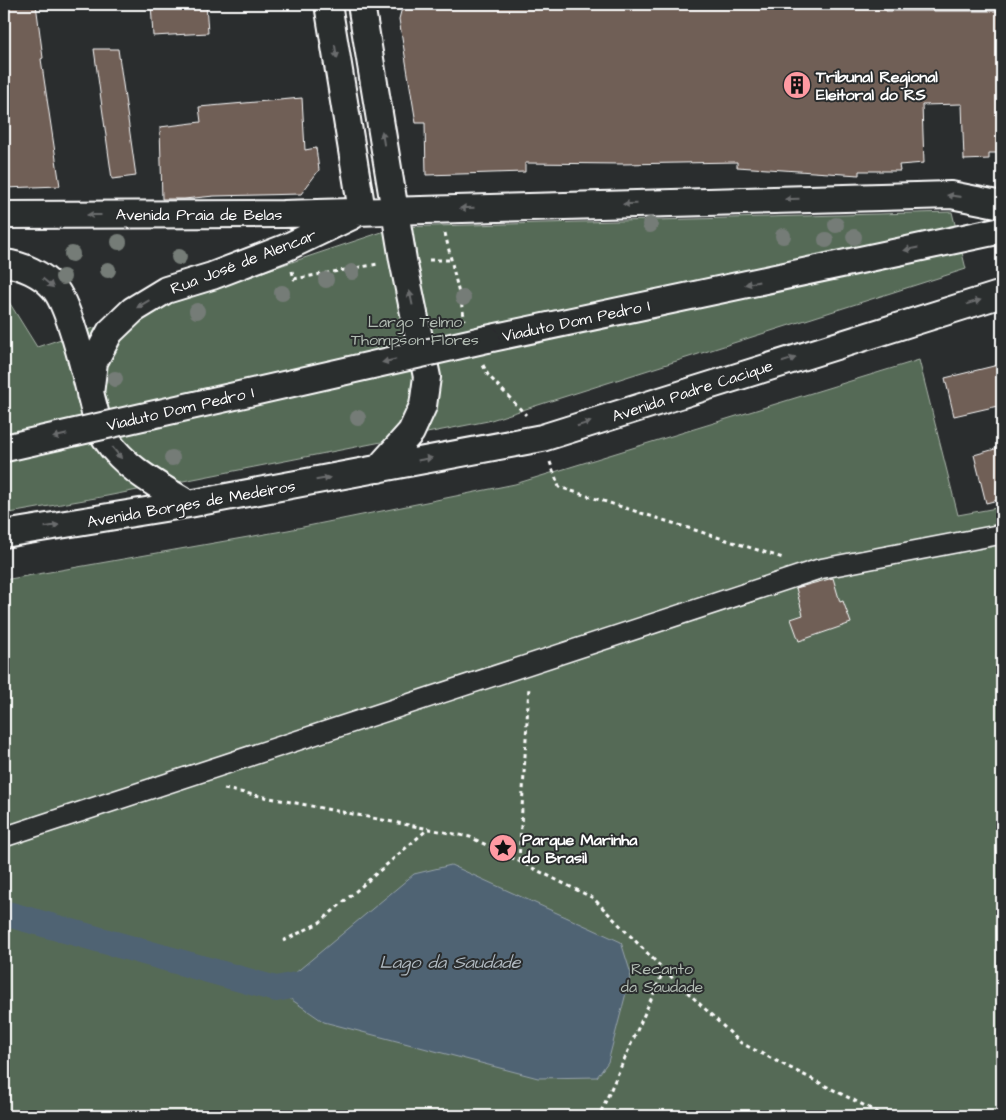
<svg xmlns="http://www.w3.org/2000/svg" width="1006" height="1120" viewBox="0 0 1006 1120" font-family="'Architects Daughter',sans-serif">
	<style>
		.green { fill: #556a56; stroke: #aab4aa }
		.water { fill: #506473; stroke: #96a2ab }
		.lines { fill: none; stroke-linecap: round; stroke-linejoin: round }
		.canal { stroke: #506473; stroke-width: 26 }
		.building { fill: #6f5e57; stroke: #fff }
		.street-casing { stroke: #fff; stroke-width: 22 }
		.secondary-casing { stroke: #fff; stroke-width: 30 }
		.path { stroke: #fff; stroke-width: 3; stroke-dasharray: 4 4; stroke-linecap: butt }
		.street { stroke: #2a2d2e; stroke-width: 19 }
		.secondary { stroke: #2a2d2e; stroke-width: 26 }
		.secondary-bridge-casing { stroke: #fff; stroke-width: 30; stroke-linecap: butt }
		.secondary-bridge { stroke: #2a2d2e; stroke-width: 26 }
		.tree { fill: #757c77 }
		.oneway { fill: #6a6c6d }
		.labels { text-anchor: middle; stroke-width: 4; stroke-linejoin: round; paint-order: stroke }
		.poi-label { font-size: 16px; font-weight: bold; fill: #fff; stroke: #2a2d2e; text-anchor: start }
		.street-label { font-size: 16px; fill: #fff; stroke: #2a2d2e }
		.park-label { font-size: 16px; fill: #b2bcb3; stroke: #2a2d2e }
		.water-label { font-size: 18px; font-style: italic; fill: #b0b9c0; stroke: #2a2d2e }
	</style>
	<rect width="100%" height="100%" fill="#2a2d2e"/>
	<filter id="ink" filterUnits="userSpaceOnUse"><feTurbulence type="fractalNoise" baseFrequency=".02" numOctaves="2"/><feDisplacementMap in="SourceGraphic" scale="10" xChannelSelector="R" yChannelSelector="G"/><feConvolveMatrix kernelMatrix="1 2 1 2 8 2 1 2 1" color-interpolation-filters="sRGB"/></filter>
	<g filter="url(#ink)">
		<path class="green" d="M952,212L966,269L488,421L107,496L4,514V294L37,347L397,227Z
			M919,360L958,515L1002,507V1116H4V580L288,530L515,484Z"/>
		<path class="water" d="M451,865L621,942L631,974L608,1062L597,1077L538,1078L324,1022L276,989L414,874Z"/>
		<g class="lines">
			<path class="canal" d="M4,913L276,989L311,982"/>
		</g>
		<path class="building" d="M4,4H36L43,58L41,59L60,186L4,188Z
			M151,4H206L208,33L153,36Z
			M403,4H886V11H1002V153H989V159L964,160L962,104L922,105L924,163L899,165L900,171H859V175L737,167V162L622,164L525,163V172L426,175L425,123H416L399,19Z
			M94,49H118L136,176L112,179Z
			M302,98L305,150L316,148L319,170L301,194L214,196L184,199H162L160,127L201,122L199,107Z
			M1002,364V405L954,416L945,378Z
			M1002,447V499L986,503L974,455Z
			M833,578L840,602L843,601L851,623L799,641L791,619L803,615L796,588Z"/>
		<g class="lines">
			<defs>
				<path id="street" d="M4,837L819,569L1002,534"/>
				<path id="secondary" d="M328,4L362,211
					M361,4L403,260L427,377L423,406L411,432L378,469
					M4,215L283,214L951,195L1002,205
					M4,263C22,265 42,274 54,288C69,305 84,368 90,392C94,408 97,425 106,439C126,469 159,486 189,504
					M487,339L1002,230
					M90,394L94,362L110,332L133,310L166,290L212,276L285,248L352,216
					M4,534L189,504L542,438L1002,294"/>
			</defs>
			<use href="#street" class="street-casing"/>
			<use href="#secondary" class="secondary-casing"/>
			<path class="path" d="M445,233L465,320
				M429,260H451
				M292,271L294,279L378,264
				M483,365L488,375L526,415
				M550,462L559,487L783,558
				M224,789L470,837L593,898L664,970L599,1116
				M519,861L529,686
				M283,941L319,923L429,828
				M664,970L741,1043L877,1112L880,1116
				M553,1116H565"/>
			<use href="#street" class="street"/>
			<use href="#secondary" class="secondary"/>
			<defs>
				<path id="secondary-bridge" d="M5,448L487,339"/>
			</defs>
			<use href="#secondary-bridge" class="secondary-bridge-casing"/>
			<use href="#secondary-bridge" class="secondary-bridge"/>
		</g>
		<g class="tree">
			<circle cx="650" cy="225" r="8"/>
			<circle cx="836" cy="225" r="8"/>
			<circle cx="783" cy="236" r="8"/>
			<circle cx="854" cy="237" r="8"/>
			<circle cx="826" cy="240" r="8"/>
			<circle cx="119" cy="242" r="8"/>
			<circle cx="72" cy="254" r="8"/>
			<circle cx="179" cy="257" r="8"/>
			<circle cx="108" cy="270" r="8"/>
			<circle cx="352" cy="272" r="8"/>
			<circle cx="63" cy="277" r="8"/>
			<circle cx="326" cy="280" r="8"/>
			<circle cx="282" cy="293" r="8"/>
			<circle cx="463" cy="298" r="8"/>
			<circle cx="197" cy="311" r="8"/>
			<circle cx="115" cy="379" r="8"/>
			<circle cx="358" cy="418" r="8"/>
			<circle cx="172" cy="458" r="8"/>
		</g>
		<defs><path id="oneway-solid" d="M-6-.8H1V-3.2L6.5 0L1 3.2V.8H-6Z" transform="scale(1.25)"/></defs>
		<g class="oneway">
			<use href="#oneway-solid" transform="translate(336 52) rotate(81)"/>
			<use href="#oneway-solid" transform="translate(383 138) rotate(-99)"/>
			<use href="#oneway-solid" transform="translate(954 196) rotate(-173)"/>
			<use href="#oneway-solid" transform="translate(792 199) rotate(178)"/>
			<use href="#oneway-solid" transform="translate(630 204) rotate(178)"/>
			<use href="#oneway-solid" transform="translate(467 208) rotate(178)"/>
			<use href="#oneway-solid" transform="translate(94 215) rotate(180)"/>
			<use href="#oneway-solid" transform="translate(911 249) rotate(168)"/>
			<use href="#oneway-solid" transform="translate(48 283) rotate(40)"/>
			<use href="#oneway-solid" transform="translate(752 283) rotate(168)"/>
			<use href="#oneway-solid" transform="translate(411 298) rotate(-102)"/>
			<use href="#oneway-solid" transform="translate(974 302) rotate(-16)"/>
			<use href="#oneway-solid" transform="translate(143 304) rotate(149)"/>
			<use href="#oneway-solid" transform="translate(789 360) rotate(-18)"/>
			<use href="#oneway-solid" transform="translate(389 361) rotate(167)"/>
			<use href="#oneway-solid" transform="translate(584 424) rotate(-18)"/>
			<use href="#oneway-solid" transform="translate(60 436) rotate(167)"/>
			<use href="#oneway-solid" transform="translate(117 453) rotate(51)"/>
			<use href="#oneway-solid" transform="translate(425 459) rotate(-11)"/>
			<use href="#oneway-solid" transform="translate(323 479) rotate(-10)"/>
			<use href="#oneway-solid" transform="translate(52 526) rotate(-9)"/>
		</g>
	</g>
	<defs>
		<symbol id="building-disc" viewBox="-11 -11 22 22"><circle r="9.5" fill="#ff9aa2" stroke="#2a2d2e"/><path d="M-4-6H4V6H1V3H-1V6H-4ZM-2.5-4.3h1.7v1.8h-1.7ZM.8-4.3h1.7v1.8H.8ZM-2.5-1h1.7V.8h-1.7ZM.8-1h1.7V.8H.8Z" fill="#111"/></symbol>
		<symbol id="sight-disc" viewBox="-11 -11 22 22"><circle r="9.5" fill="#ff9aa2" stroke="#2a2d2e"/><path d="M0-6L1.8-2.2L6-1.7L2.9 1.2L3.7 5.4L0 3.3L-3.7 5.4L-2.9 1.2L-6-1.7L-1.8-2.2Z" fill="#111"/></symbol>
	</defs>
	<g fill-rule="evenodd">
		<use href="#building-disc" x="781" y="69" width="32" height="32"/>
		<use href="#sight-disc" x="487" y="832" width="32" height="32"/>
	</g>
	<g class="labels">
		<g class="poi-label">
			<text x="816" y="82">Tribunal Regional<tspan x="816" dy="18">Eleitoral do RS</tspan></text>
			<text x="522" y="845">Parque Marinha<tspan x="522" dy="18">do Brasil</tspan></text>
		</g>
		<g class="street-label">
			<text x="199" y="220">Avenida Praia de Belas</text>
			<text transform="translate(243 261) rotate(-21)" y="6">Rua José de Alencar</text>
			<text transform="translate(576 320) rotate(-12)" y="6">Viaduto Dom Pedro I</text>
			<text transform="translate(692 390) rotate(-18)" y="6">Avenida Padre Cacique</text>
			<text transform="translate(180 408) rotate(-13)" y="6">Viaduto Dom Pedro I</text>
			<text transform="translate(191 503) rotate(-10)" y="6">Avenida Borges de Medeiros</text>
		</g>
		<g class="park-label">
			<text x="415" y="327">Largo Telmo<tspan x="415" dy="18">Thompson Flores</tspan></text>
			<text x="662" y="974">Recanto<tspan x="662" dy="18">da Saudade</tspan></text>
		</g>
		<g class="water-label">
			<text x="450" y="968">Lago da Saudade</text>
		</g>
	</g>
	<rect width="1006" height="1120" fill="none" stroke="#2a2d2e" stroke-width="20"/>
	<rect x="10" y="10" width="986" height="1100" fill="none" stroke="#fff" stroke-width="2" filter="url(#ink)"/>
</svg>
